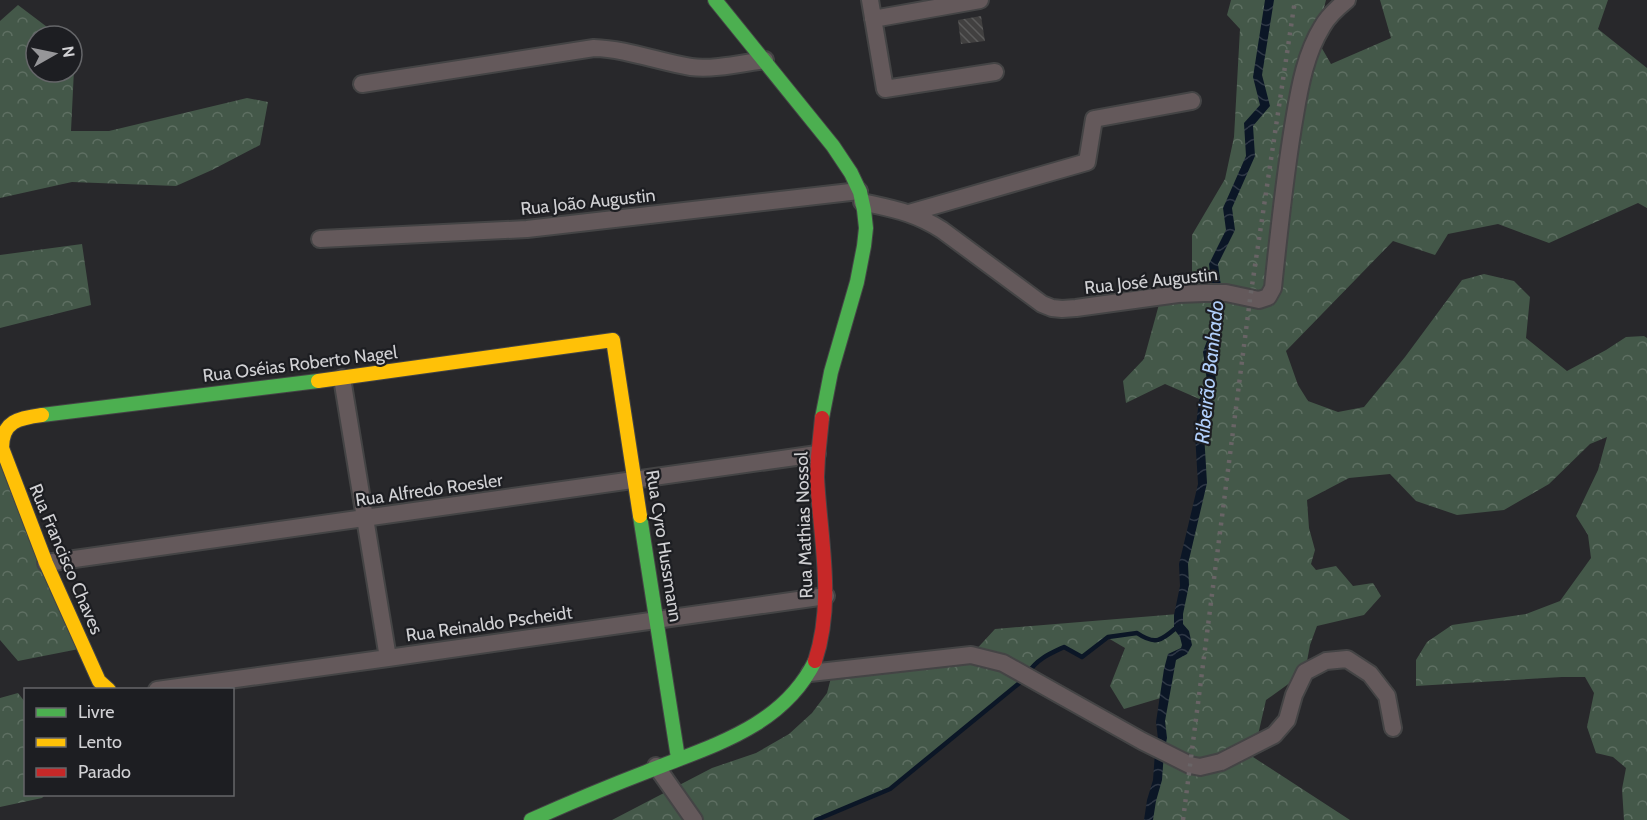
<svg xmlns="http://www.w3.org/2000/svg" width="1647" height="820" viewBox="0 0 1647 820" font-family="Cabin,sans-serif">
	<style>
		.forest { fill: url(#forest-crowns) }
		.water { fill: url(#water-waves) }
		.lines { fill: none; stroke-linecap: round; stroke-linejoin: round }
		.stream { stroke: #0b1626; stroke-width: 4.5 }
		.building { fill: url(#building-back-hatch) }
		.street-casing { stroke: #444445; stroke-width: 20 }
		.fast-casing { stroke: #444445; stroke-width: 16 }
		.slow-casing { stroke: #444445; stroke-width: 16 }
		.jam-casing { stroke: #444445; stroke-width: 16 }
		.street { stroke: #64595b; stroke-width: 16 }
		.fast { stroke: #4caf50; stroke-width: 14 }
		.slow { stroke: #ffc107; stroke-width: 14 }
		.jam { stroke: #c62828; stroke-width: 14 }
		.rail { stroke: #696466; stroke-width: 4.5; stroke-dasharray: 3 6; stroke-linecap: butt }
		.labels { text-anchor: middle; stroke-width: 4.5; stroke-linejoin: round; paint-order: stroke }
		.street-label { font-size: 18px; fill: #d1d1d4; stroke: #1d1e22 }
		.water-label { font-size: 20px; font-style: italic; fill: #b1cffb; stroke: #1d1e22 }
	</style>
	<defs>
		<pattern id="forest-crowns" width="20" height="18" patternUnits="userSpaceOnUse" patternTransform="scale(1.5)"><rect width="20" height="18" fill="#445849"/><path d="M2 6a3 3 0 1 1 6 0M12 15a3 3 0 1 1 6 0" fill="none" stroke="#5e6f62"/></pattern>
		<pattern id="water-waves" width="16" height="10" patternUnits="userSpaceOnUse" patternTransform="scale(1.5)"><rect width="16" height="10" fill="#0b1626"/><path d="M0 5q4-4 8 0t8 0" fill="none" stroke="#2e3745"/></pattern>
		<pattern id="building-back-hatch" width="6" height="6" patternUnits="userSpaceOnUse" patternTransform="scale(1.5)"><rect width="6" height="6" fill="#414040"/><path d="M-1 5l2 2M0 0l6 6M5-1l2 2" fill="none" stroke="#5b5b5b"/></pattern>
	</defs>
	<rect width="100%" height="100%" fill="#28282b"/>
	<path class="forest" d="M1231,0H1326L1316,38L1331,64L1391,38L1380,0H1608L1598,29L1647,68V208L1638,203L1549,243L1498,224L1448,234L1435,255L1393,241L1286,351L1298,385L1308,401L1338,412L1364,407L1405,357L1462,280L1484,274L1514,281L1530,297L1526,338L1567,371L1606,350L1626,337L1644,336L1647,338V820H1624L1622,789L1626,768L1613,757L1596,753L1587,727L1594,693L1585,677H1562L1416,686V660L1427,642L1452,625L1526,614L1560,601L1591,558L1588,535L1576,516L1598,470L1607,437L1590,444L1549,484L1504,510L1457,515L1416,501L1390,474L1349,478L1307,500L1309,528L1315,550L1311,564L1316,570L1336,566L1353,586L1373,583L1381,596L1364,615L1317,626L1310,645L1305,672L1266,700L1253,757L1350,820H1149L1164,697L1124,709L1110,686L1125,648L1108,638L1082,657L1064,647C1044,656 1036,662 1023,680L890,789L816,820H612L712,768L756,753L789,734L812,713L827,693L833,670L971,655L995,629L1178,614L1184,563L1203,482L1204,401L1165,384L1126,403L1123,381L1144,359L1161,297L1192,293V235L1225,179L1234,137L1240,29L1227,15Z
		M18,5L59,36H36V72H72V46L75,49L71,131H109L247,98L268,102L260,145L212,170L176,186L72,182L0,198V21Z
		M82,244L91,305L0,328V255Z
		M0,438L84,648L18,661L0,640Z
		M18,693L25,702L26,794L45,795L42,798L0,807V698Z"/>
	<path class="water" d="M1265,0H1274L1262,75L1270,106L1253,126L1255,156L1232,208L1235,230L1218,264L1224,308L1222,325L1212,351L1216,380L1208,401L1204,433L1207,483L1188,564L1189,585L1183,614V624L1189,631L1192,645L1187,654L1176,660L1165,721L1167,738L1164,752L1162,780L1156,801L1153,820H1144L1147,800L1153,780L1155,752L1158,739L1156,722L1164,669L1168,654L1181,648L1182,645L1180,637L1174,629V615L1180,586L1179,564L1198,484L1195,434L1199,400L1207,381L1203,352L1213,324L1215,310L1209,264L1226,230L1223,208L1246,156L1244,123L1260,105L1253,77Z"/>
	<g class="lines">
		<path class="stream" d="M1028,673C1037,659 1049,654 1064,647L1082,657L1108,637L1137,633C1156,646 1162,640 1177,627
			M816,820L890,789L1023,680"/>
	</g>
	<path class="building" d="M981,16L985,41L961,44L958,20Z"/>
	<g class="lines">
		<defs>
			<path id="street" d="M870,0L885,89L995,72
				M873,19L980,0
				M362,84L594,48C627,49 659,62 691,67C713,70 743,63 765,60
				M862,202C893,209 914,212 942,230L1042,304L1052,308L1062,309L1076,308L1178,294L1205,293H1226L1259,300L1268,297L1273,288C1279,230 1285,172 1295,115C1300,85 1306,53 1322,27C1328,16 1337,8 1347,0
				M909,213L1087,162L1094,119L1192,101
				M320,239L527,229L859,191
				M342,378L388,658
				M46,563L817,454
				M810,673L971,655L1003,663L1142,741L1190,765L1200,767L1221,762L1274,735L1287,720L1294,695L1305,672L1326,661L1347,659L1370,674L1387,696L1393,728
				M157,690L388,658L826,596
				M656,766L694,820"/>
			<path id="fast" d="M715,0L833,146L851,173L860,192L864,210L866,228L864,246L857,282L831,372L822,418
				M42,415L318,381
				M640,516L678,758
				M531,820C569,803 607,787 646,772C710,746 782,728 815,661"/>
			<path id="slow" d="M318,381L613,340L640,516
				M42,415C19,418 2,421 2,448L46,563L99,681L109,690"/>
			<path id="jam" d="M815,661C835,601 820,538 817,477L818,457L822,418"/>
		</defs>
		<use href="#street" class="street-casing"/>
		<use href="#fast" class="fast-casing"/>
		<use href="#slow" class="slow-casing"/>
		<use href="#jam" class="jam-casing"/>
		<use href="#street" class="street"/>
		<use href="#fast" class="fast"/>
		<use href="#slow" class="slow"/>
		<use href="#jam" class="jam"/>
		<path class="rail" d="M1183,820L1250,299L1295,0"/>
	</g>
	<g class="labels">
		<g class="street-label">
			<text transform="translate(588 202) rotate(-6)" y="6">Rua João Augustin</text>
			<text transform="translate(1151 281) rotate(-6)" y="6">Rua José Augustin</text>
			<text transform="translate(300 364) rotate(-7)" y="6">Rua Oséias Roberto Nagel</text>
			<text transform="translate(429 490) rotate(-8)" y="6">Rua Alfredo Roesler</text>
			<text transform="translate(804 525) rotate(-92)" y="6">Rua Mathias Nossol</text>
			<text transform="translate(664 546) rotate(81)" y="6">Rua Cyro Hussmann</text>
			<text transform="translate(66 559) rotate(67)" y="6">Rua Francisco Chaves</text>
			<text transform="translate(489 624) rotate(-8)" y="6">Rua Reinaldo Pscheidt</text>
		</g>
		<g class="water-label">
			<text transform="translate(1209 372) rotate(-84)" y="7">Ribeirão Banhado</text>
		</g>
	</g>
	<rect x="24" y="688" width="210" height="108" fill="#1d1e22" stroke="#656669" stroke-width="1.5"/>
	<rect x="36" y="708" width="30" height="9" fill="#4caf50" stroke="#656669" stroke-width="1.5"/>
	<text x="78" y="718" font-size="18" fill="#d1d1d4">Livre</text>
	<rect x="36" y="738" width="30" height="9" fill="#ffc107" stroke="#656669" stroke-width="1.5"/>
	<text x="78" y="748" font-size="18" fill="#d1d1d4">Lento</text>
	<rect x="36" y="768" width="30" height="9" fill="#c62828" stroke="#656669" stroke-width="1.5"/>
	<text x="78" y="778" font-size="18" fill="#d1d1d4">Parado</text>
	<g transform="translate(54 54) rotate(81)"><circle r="28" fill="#1d1e22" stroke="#656669" stroke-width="1.5"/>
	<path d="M0-4.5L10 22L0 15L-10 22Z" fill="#969699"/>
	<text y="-9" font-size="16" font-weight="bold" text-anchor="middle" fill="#d1d1d4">N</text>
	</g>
</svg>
